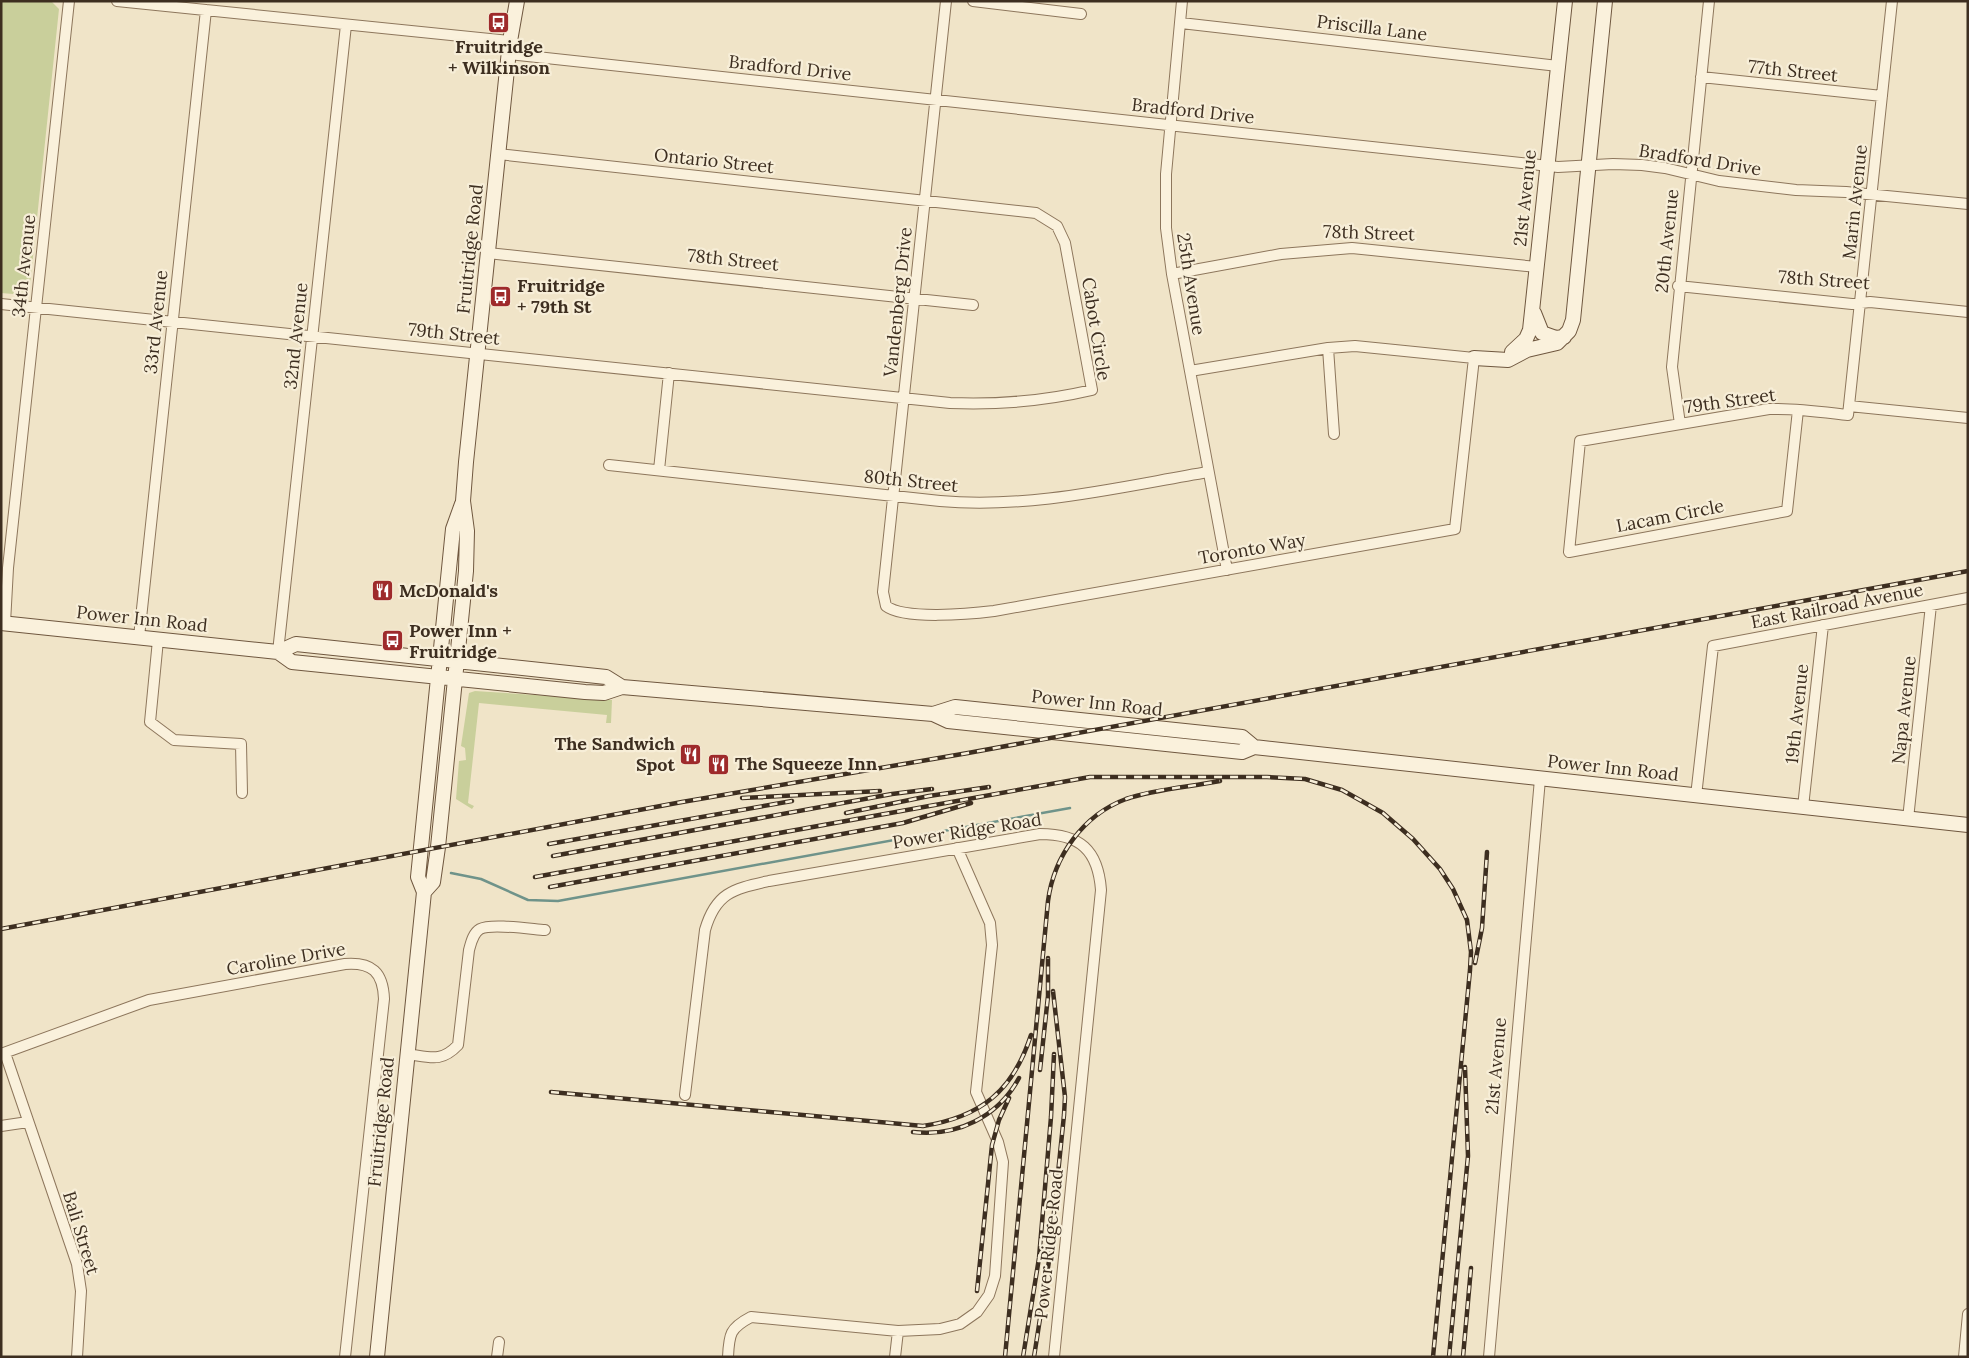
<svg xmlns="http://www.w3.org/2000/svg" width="1969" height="1358" viewBox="0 0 1969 1358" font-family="Lora,serif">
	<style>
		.green { fill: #c9cf9b }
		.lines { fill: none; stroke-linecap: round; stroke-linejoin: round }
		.stream { stroke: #6f938a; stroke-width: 2.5 }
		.street-casing { stroke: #8d765c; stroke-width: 12 }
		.secondary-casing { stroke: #6f573f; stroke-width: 16 }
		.street { stroke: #faf1dc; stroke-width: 10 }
		.secondary { stroke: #faf1dc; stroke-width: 14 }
		.rail-casing { stroke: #3d2e20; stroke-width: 4.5 }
		.rail { stroke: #f7eed8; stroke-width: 2.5; stroke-dasharray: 8; stroke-linecap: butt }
		.labels { text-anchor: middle; stroke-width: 4.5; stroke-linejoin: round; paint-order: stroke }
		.street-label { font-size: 18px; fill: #3d2e20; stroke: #f7eed8 }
		.poi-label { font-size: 18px; font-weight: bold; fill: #3d2e20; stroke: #f7eed8; text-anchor: start }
	</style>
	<rect width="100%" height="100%" fill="#f0e4c8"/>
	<path class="green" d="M1,1L52,2L59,9L30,285L25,295L1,293Z
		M475,691L612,700L611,723H606L607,715L479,703L468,803L474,806L472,809L456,799L459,761L466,760L465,748L461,746L469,693Z"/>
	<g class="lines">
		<path class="stream" d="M451,873L481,879L528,900L558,901L1070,808"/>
		<defs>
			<path id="street" d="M117,1L510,41
				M946,1L883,592L886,606C904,620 970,614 994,611L1455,529L1474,358L1355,346L1328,348L1190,371
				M973,1L1081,14
				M1182,1L1166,174V228L1172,274L1227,570
				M1181,23L1558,66
				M509,54L1558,167L1613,164L1642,165L1665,168L1719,181L1796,190L1846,192L1968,204
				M1701,77L1882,96
				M488,253L973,305
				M1172,274L1281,254L1352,248L1537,267
				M1678,286L1852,304L1870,302L1968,312
				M1,304L950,403C998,405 1045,401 1092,390L1065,243L1057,226L1036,213L498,154
				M1328,348L1334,434
				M1849,406L1968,418
				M1798,410L1787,511L1569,552L1580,441L1769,409C1796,408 1822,412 1848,415L1892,1
				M1680,424L1672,367L1709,1
				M609,465L940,501C1031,509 1119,487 1208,472
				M659,470L669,373
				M5,623L8,568L69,1
				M139,637L206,10
				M158,640L150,722L174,740L241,744L242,793
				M278,652L346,25
				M1696,796L1713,646L1968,598
				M1803,807L1823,625
				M1908,819L1931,605
				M5,1053L77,1264L81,1291L77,1357
				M1,1054L149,1000L345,964C372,962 383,972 384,999L345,1357
				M407,1054C430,1057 441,1063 458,1045L469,950C471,943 473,933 480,929C491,923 531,929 545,930
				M685,1095L705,930C716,892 734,889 769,881L1040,834C1080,834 1098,850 1101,890L1054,1357
				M1,1126L28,1122
				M497,1357L499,1342
				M728,1357C729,1334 730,1328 751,1317L898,1331L940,1329L960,1324L977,1312L989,1295L995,1276L1003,1162L998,1142L976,1092L992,945L990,923L957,848
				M895,1357L898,1331
				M1489,1357L1540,779
				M1964,1357L1968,1314"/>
			<path id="secondary" d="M1534,313L1542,333L1556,338L1564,337
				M1512,352L1526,339L1530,330L1565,1
				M1474,358L1508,360L1527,350L1557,343L1569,331L1573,320L1605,1
				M1,623L278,652L296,644L606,677L622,687
				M278,652L292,662L585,692L604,693L622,687L933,714L948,721L1242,752L1254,747L1968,825
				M933,714L955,707L1242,737L1254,747
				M424,892L433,882L438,847L466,571L467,531L463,501L466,462L510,41L517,1
				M377,1357L424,892L418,877L453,529L462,504"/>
		</defs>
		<use href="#street" class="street-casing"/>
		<use href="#secondary" class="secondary-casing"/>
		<use href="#street" class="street"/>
		<use href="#secondary" class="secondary"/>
		<defs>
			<path id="rail" d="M742,798L880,791
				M846,813L929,796L989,787
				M549,844L792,801
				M553,856L892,794L932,789
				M535,877L1090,777H1267L1305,779L1342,790L1383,813L1413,839L1440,869L1453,889L1467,920L1471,952L1470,970L1433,1357
				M550,887L903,823L971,803
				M1,929L682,802L968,753L1968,571
				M1475,963L1482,928L1487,852
				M1040,1070L1048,996V958
				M551,1092L923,1126C981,1117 1013,1091 1031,1035
				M913,1132C957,1137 998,1117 1019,1078
				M977,1291L992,1145L999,1120L1009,1098
				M1005,1357L1048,901C1054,856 1083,815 1126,799C1155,789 1189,787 1220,781
				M1023,1357L1039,1258L1051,1117L1054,1054
				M1034,1357L1049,1261L1064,1115L1065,1097L1053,991
				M1449,1357L1468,1156L1465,1067
				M1463,1357L1471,1268"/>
		</defs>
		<use href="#rail" class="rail-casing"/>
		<use href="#rail" class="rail"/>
	</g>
	<defs>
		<symbol id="bus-square" viewBox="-11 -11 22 22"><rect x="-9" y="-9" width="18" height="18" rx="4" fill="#9e2a2b" stroke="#f7eed8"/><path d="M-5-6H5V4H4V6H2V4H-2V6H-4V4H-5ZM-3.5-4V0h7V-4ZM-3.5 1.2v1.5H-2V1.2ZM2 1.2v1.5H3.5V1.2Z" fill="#fff"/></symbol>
		<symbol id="restaurant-square" viewBox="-11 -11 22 22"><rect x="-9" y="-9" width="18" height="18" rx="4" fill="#9e2a2b" stroke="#f7eed8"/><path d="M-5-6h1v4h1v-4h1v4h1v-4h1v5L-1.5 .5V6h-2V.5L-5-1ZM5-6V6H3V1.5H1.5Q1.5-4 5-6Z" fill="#fff"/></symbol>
	</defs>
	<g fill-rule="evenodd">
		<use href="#bus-square" x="486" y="10" width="25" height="25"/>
		<use href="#bus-square" x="488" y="284" width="25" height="25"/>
		<use href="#restaurant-square" x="370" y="578" width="25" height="25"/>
		<use href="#bus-square" x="380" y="628" width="25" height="25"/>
		<use href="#restaurant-square" x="678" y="742" width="25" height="25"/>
		<use href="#restaurant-square" x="706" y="752" width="25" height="25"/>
	</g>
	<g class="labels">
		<g class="street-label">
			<text transform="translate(1372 28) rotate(7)" y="6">Priscilla Lane</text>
			<text transform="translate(790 68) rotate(6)" y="6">Bradford Drive</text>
			<text transform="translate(1793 71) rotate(6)" y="6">77th Street</text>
			<text transform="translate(1193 111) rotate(6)" y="6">Bradford Drive</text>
			<text transform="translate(1700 160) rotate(9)" y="6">Bradford Drive</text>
			<text transform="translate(714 161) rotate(6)" y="6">Ontario Street</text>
			<text transform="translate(1525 198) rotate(-84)" y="6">21st Avenue</text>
			<text transform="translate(1855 202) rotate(-84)" y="6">Marin Avenue</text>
			<text transform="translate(1369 233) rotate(2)" y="6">78th Street</text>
			<text transform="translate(1667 241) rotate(-84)" y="6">20th Avenue</text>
			<text transform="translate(470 249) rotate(-84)" y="6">Fruitridge Road</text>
			<text transform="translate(733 260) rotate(6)" y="6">78th Street</text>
			<text transform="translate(24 266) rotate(-84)" y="6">34th Avenue</text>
			<text transform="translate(1824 280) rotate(4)" y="6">78th Street</text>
			<text transform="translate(1191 284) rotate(81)" y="6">25th Avenue</text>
			<text transform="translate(898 302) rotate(-84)" y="6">Vandenberg Drive</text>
			<text transform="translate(156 322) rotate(-84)" y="6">33rd Avenue</text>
			<text transform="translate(1096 329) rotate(81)" y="6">Cabot Circle</text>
			<text transform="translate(454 334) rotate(6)" y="6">79th Street</text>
			<text transform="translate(296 336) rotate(-84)" y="6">32nd Avenue</text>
			<text transform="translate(1730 401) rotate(-8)" y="6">79th Street</text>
			<text transform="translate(911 481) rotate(6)" y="6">80th Street</text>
			<text transform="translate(1670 516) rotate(-11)" y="6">Lacam Circle</text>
			<text transform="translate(1252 549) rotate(-10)" y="6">Toronto Way</text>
			<text transform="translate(1837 606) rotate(-11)" y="6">East Railroad Avenue</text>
			<text transform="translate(142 619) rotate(6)" y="6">Power Inn Road</text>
			<text transform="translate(1097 703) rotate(6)" y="6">Power Inn Road</text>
			<text transform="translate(1904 710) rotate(-84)" y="6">Napa Avenue</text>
			<text transform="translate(1797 714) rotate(-84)" y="6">19th Avenue</text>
			<text transform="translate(1613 768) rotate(6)" y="6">Power Inn Road</text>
			<text transform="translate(967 831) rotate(-9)" y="6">Power Ridge Road</text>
			<text transform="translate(286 959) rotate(-10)" y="6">Caroline Drive</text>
			<text transform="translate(1496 1066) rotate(-85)" y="6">21st Avenue</text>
			<text transform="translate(381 1122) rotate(-84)" y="6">Fruitridge Road</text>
			<text transform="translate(81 1233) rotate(73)" y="6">Bali Street</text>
			<text transform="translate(1049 1244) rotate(-84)" y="6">Power Ridge Road</text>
		</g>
		<g class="poi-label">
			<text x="499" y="53" text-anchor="middle">Fruitridge<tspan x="499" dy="21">+ Wilkinson</tspan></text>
			<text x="517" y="292">Fruitridge<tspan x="517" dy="21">+ 79th St</tspan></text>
			<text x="399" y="597">McDonald's</text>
			<text x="409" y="637">Power Inn +<tspan x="409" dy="21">Fruitridge</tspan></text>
			<text x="675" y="750" text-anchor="end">The Sandwich<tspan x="675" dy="21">Spot</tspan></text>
			<text x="735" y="770">The Squeeze Inn</text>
		</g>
	</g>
	<rect width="1969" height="1358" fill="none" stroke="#3d2e20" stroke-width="5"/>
</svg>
